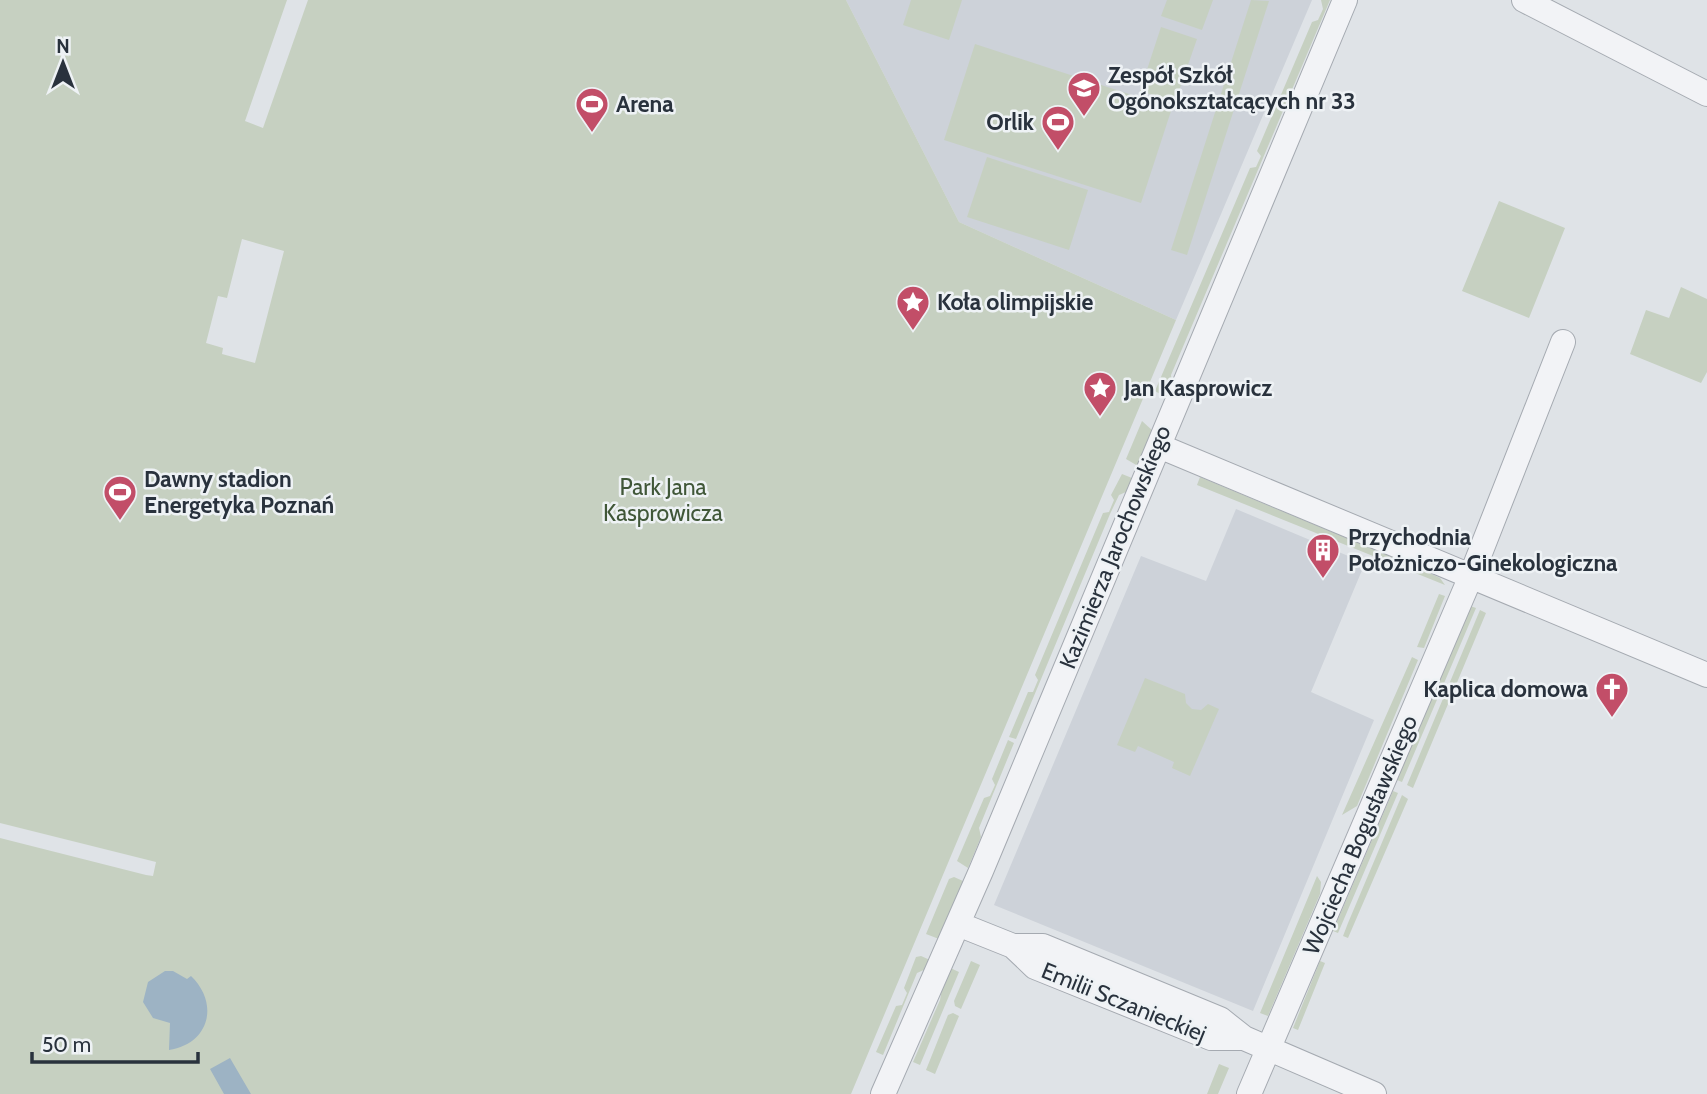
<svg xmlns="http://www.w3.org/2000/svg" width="1707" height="1094" viewBox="0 0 1707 1094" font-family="Cabin,sans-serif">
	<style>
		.built { fill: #cdd2d9 }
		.green { fill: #c6d0c1; fill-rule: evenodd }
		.water { fill: #9db3c4 }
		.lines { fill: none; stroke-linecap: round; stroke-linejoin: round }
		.minor-casing { stroke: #a5aab1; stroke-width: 26 }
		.minor { stroke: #f2f3f6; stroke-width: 24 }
		.labels { text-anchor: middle; stroke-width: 5; stroke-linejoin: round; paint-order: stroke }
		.poi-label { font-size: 23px; font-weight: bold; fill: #29323d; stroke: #eef2f5; text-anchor: start }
		.park-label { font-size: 23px; fill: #405738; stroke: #eef2f5 }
		.street-label { font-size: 23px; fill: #29323d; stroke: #eef2f5 }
	</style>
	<rect width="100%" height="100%" fill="#dfe3e7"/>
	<path class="built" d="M846,0H1312L1176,320L959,222Z
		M1236,509L1365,563L1311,692L1374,720L1253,1011L994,905L1141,556L1206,581Z"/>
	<path class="green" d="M0,0H287L245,121L263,128L308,0H846L959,222L1176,320L851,1094H0V838L146,875L153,876L156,862L0,823ZM242,239L284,251L255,363L222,354L223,348L206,343L218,296L227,298Z
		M911,0H962L949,40L903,25Z
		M1167,0H1213L1202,30L1161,16Z
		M1251,0L1269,1L1187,255L1171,250Z
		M1321,0H1330L1171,375L1172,384L1167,398L1155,391L1250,168L1256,167L1261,156L1257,151L1312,22L1318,20L1323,9Z
		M1161,27L1197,39L1175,102L1140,91Z
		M975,44L1172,108L1141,203L944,140Z
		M987,157L1088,190L1069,250L967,217Z
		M1499,201L1565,228L1529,318L1462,291Z
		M1681,287L1707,299V372L1701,383L1630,354L1646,310L1669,318Z
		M1142,421L1153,431L1138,466L1126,459Z
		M1122,474L1132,478L1126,492L1119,495L1110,514L1016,739L1009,737L1028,692H1033L1038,680L1035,675L1103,513L1109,512L1114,500L1111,495Z
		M1200,477L1421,569L1440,578L1445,585L1197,485Z
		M1439,594L1445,596L1424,648L1417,647Z
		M1470,606L1476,608L1402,782L1397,780Z
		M1480,610L1486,613L1413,788L1407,785Z
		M1412,657L1418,660L1357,806L1342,815Z
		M1145,678L1185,694L1186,703L1192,709L1201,710L1208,704L1219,709L1190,776L1172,768L1174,762L1138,746L1135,752L1117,745Z
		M1008,740L1014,743L979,828L981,837L968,868L957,861L984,798L990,796L995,785L992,779Z
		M1393,791L1398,793L1338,933L1333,931Z
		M1402,795L1408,799L1348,938L1343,936L1348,923Z
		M1317,876L1321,882L1320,894L1268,1016L1260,1013Z
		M954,877L963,881L939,939L926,934L949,879Z
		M921,956L930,960L926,969L917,973L883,1055L876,1052L896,1006L902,1005L907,993L904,988L916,957Z
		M971,961L980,965L961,1009L955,1006L954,1001Z
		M1320,961L1325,963L1298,1030L1293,1028Z
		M946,966L959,972L920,1065L913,1062L940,1000Z
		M953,1013L959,1016L935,1074L926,1070L948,1015Z
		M1219,1064L1229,1068L1218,1094H1207Z"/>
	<path class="water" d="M165,971H173L187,979L191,976C220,1004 209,1044 169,1050L170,1023L153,1018L143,1002L148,982Z
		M230,1058L251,1094H224L210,1069Z"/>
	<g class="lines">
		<defs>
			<path id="minor" d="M1524,0L1707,94
				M1159,446L1707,675
				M958,924L1013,946H1043L1220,1019L1244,1038L1374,1094
				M1013,946L1035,967L1211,1038H1244
				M883,1094L981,871L1345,0
				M1249,1094L1471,576L1563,342"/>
		</defs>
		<use href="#minor" class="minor-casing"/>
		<use href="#minor" class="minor"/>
	</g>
	<defs>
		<symbol id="school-pin" viewBox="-11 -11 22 30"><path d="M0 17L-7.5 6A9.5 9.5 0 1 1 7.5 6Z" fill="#c24e68" stroke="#eef2f5"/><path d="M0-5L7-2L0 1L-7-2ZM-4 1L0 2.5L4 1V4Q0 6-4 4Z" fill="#fff"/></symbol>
		<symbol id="stadium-pin" viewBox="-11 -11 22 30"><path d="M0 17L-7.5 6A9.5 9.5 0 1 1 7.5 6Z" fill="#c24e68" stroke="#eef2f5"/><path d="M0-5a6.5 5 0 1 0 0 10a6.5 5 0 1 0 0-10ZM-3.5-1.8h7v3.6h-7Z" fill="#fff"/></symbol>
		<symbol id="sight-pin" viewBox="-11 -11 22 30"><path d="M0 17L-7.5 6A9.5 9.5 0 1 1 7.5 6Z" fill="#c24e68" stroke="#eef2f5"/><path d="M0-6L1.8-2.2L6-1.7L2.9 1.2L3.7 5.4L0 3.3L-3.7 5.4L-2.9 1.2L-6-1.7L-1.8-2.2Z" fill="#fff"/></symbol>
		<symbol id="building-pin" viewBox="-11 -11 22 30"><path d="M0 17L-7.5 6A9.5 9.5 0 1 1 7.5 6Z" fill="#c24e68" stroke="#eef2f5"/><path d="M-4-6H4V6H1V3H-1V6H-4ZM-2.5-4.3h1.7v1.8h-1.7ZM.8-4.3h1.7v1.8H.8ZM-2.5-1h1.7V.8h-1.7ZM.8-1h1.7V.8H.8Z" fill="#fff"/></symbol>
		<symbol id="church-pin" viewBox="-11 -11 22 30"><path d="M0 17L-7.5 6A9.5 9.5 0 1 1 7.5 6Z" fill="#c24e68" stroke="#eef2f5"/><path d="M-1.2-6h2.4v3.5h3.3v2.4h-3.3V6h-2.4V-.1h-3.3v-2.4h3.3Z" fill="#fff"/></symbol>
	</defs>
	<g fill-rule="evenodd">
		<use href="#school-pin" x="1065" y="69" width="38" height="52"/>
		<use href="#stadium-pin" x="573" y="85" width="38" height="52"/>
		<use href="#stadium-pin" x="1039" y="103" width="38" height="52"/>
		<use href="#sight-pin" x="894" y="283" width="38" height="52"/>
		<use href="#sight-pin" x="1081" y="369" width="38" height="52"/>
		<use href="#stadium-pin" x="101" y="473" width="38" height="52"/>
		<use href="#building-pin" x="1304" y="531" width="38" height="52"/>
		<use href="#church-pin" x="1593" y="670" width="38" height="52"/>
	</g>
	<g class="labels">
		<g class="poi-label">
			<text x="1108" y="83">Zespół Szkół<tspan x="1108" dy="26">Ogónokształcących nr 33</tspan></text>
			<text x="616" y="112">Arena</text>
			<text x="1034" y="130" text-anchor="end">Orlik</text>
			<text x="937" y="310">Koła olimpijskie</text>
			<text x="1124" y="396">Jan Kasprowicz</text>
			<text x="144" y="487">Dawny stadion<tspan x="144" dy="26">Energetyka Poznań</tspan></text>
			<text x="1348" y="545">Przychodnia<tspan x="1348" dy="26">Położniczo-Ginekologiczna</tspan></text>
			<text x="1588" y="697" text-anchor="end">Kaplica domowa</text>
		</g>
		<g class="park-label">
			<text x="663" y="495">Park Jana<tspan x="663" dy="26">Kasprowicza</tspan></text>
		</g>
		<g class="street-label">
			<text transform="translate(1115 547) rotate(-68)" y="8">Kazimierza Jarochowskiego</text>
			<text transform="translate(1360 835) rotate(-67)" y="8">Wojciecha Bogusławskiego</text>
			<text transform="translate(1124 1002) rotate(22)" y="8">Emilii Sczanieckiej</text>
		</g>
	</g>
	<g transform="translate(63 63)" stroke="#eef2f5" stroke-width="5" paint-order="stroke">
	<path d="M0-5L12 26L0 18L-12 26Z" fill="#29323d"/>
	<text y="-10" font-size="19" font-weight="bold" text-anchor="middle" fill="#29323d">N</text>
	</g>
	<path d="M32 1052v10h166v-10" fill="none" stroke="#29323d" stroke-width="3.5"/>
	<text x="42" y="1052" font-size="21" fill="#29323d" stroke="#eef2f5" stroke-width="5" paint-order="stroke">50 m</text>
</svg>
